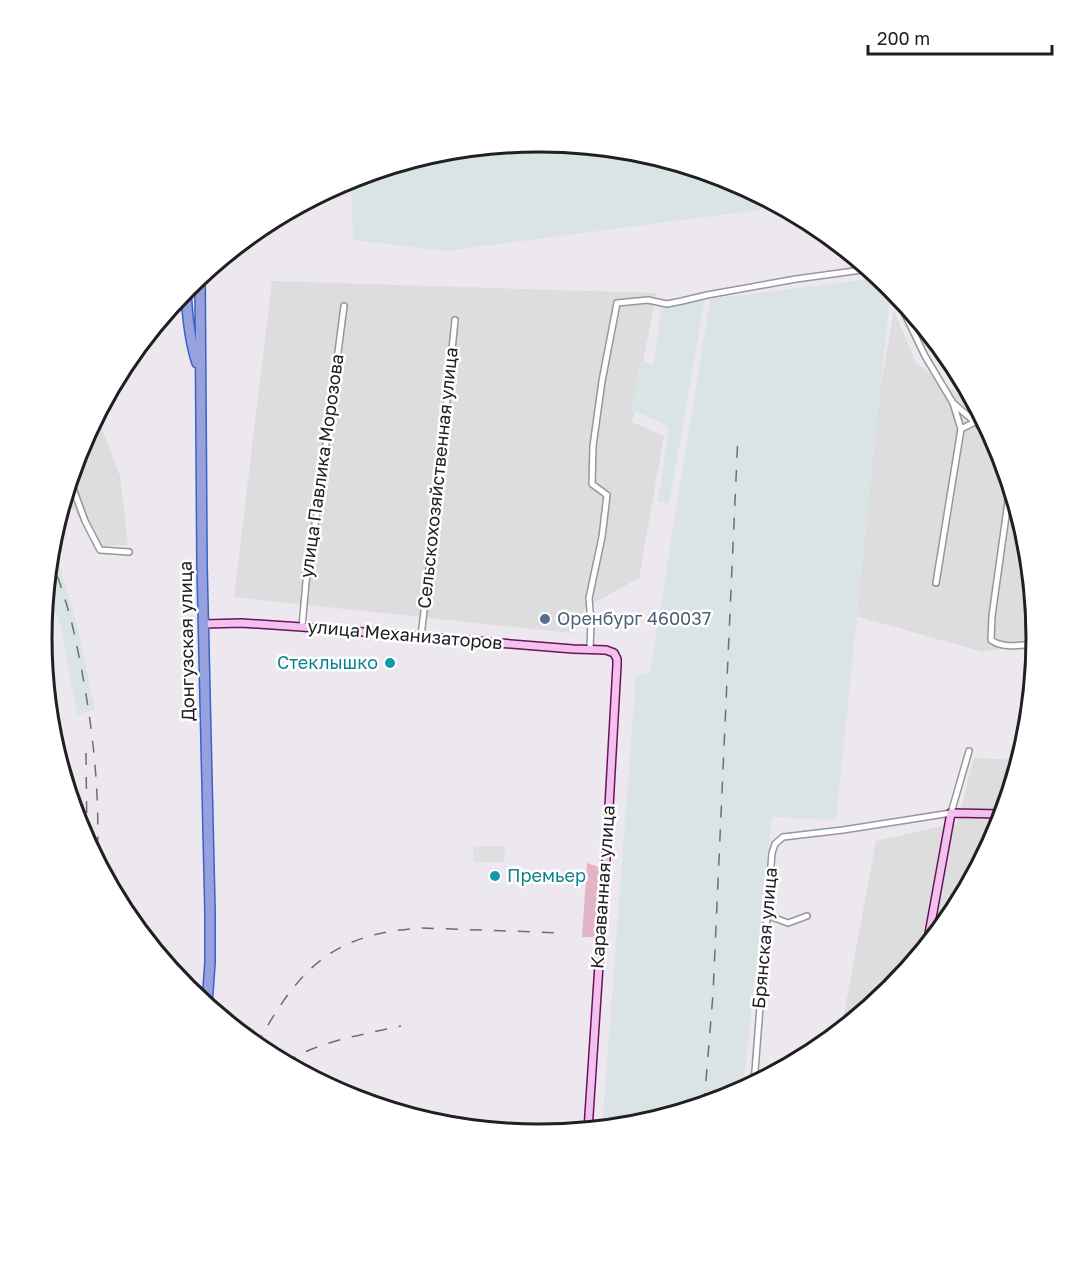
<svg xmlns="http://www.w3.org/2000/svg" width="1078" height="1276" viewBox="0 0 1078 1276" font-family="'Golos Text',sans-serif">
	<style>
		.residential { fill: #ddd }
		.industrial { fill: #dae4e7 }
		.grass { fill: #e3b3c8 }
		.parking { fill: #e0e0e0 }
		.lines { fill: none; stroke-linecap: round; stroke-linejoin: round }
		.street-casing { stroke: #979797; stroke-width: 8 }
		.secondary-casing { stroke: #6c115e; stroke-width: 10 }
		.highway-casing { stroke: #3963c8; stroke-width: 12 }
		.street { stroke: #fff; stroke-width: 5 }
		.secondary { stroke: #f3c1ee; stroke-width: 7 }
		.highway { stroke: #97a1de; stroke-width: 9 }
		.rail { stroke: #6e6e6e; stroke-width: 1.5; stroke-dasharray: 12 12; stroke-linecap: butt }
		.service-dot { fill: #5c6f8a; stroke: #fff; stroke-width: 2 }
		.culture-dot { fill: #0f9aa8; stroke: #fff; stroke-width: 2 }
		.labels { text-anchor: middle; stroke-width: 5; stroke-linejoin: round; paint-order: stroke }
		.street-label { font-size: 18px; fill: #202020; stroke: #fff }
		.service-label { font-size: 18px; fill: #4e5e75; stroke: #fff; text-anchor: start }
		.culture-label { font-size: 18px; fill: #0d838f; stroke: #fff; text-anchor: end }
		.rim { fill: none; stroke: #202020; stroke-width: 3 }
	</style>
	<rect width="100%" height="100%" fill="#ede7ef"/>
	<path class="residential" d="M272,281L656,293L632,422L664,436L639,578L585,608L572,633L234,597Z
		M894,310L916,363L977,408L998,448L1027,541L1036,641L983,652L842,612Z
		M97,416L120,476L128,545L103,546L64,499L80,447Z
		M974,758L1019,760L998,829L952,914L890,990L841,1030L876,841L957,823Z"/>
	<path class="industrial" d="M539,141L636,151L730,179L781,207L446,251L353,240L351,178L442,150Z
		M880,278L891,287L836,820L772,817L743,1090L729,1097L636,1126L602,1129L636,676L650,672L710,299Z
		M705,298L669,504L658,501L669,427L647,416L631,411L640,362L654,364L661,308Z
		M52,539L77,625L95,709L77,715L62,632L47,586Z"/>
	<path class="grass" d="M587,863L599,867L595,937H582Z"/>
	<path class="parking" d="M473,846H505L504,862H473Z"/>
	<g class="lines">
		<defs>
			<path id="street" d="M899,297L901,306L925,356L953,403L975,422
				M961,429L975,422L991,435
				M69,482L74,491L85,521L100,550L129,552
				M1010,487L992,616L991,640C1003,649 1021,645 1035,644
				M936,583L961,429L953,403
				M302,627L306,582L318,505L344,306
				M421,636L434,528L455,320
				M590,649L591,622L589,598L602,537L607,495L592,484L593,446L602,381L617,303L648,300L667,304L682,301L707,295L796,279L869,269
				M767,915L788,923L807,916
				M754,1084L772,853L775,844L783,837L843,830L951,813L969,751"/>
			<path id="secondary" d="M204,624L241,623L302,627L573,649L606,650L614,653L617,659V665L606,860L588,1130
				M927,945L951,813L1003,814"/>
			<path id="highway" d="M200,277L202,566L210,912V962L207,1005
				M186,288C187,314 189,339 197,363"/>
		</defs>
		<use href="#street" class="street-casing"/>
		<use href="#secondary" class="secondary-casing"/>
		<use href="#highway" class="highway-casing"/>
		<use href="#street" class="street"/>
		<use href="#secondary" class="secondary"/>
		<use href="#highway" class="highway"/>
		<path class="rail" d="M50,554C58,578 67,603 73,628C90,704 101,783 97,861
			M86,753L87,841
			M256,1046C298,970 331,933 422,928L564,933
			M285,1063C318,1041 362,1035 401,1026
			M704,1105L713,994L738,434"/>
	</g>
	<circle class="service-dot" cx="545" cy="619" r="6"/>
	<g class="culture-dot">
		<circle cx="390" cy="663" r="6"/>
		<circle cx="495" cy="876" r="6"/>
	</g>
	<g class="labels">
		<g class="street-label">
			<text transform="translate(322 466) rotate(-82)" y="6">улица Павлика Морозова</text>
			<text transform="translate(438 478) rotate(-84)" y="6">Сельскохозяйственная улица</text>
			<text transform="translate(405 635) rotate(5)" y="6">улица Механизаторов</text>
			<text transform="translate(187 641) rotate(-91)" y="6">Донгузская улица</text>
			<text transform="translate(603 887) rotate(-86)" y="6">Караванная улица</text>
			<text transform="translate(765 938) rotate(-85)" y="6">Брянская улица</text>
		</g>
		<g class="service-label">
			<text x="557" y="625">Оренбург 460037</text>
		</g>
		<g class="culture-label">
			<text x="378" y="669">Стеклышко</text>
			<text x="507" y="882" text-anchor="start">Премьер</text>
		</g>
	</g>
	<path d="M0 0H1078V1276H0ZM538 152H540A486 486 0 0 1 1026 638V638A486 486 0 0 1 540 1124H538A486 486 0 0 1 52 638V638A486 486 0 0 1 538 152Z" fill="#fff" fill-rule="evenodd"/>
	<path class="rim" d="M538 152H540A486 486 0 0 1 1026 638V638A486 486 0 0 1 540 1124H538A486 486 0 0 1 52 638V638A486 486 0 0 1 538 152Z"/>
	<path d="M868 45v9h184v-9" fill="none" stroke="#202020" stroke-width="3"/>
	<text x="877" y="45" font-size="18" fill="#202020" stroke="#ffffff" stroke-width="4.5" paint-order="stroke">200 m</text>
</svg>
